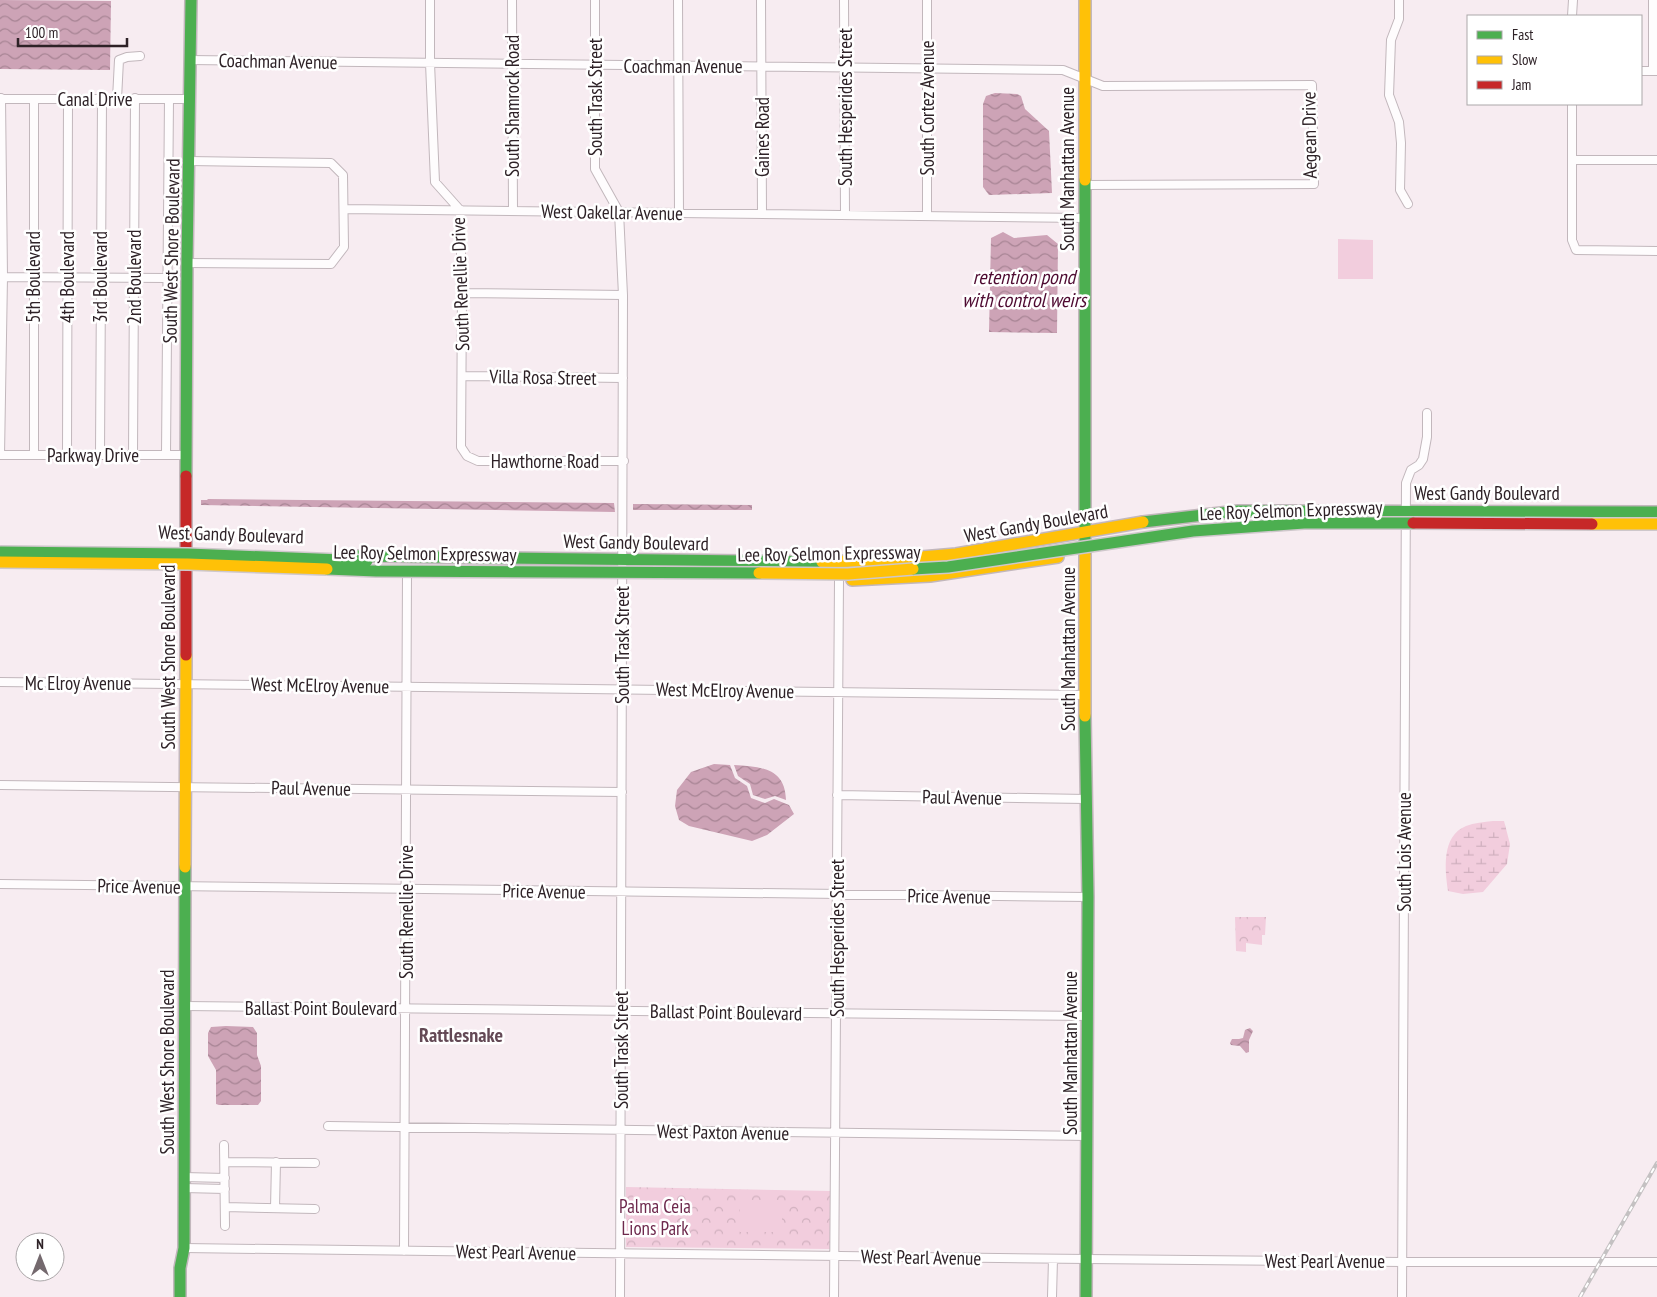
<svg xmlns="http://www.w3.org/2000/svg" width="1657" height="1297" viewBox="0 0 1657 1297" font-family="'PT Sans Narrow',sans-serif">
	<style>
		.wetland { fill: url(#wetland-marsh) }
		.park { fill: url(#park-crowns) }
		.pitch { fill: #f2cddd }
		.water { fill: url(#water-waves) }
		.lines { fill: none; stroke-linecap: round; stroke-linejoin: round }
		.street-casing { stroke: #c2b7bc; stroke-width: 10 }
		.fast-casing { stroke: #c2b7bc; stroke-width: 14 }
		.slow-casing { stroke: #c2b7bc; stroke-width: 14 }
		.jam-casing { stroke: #c2b7bc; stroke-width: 14 }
		.street { stroke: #fefcfd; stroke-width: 8 }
		.fast { stroke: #4caf50; stroke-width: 11 }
		.slow { stroke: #ffc107; stroke-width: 11 }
		.jam { stroke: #c62828; stroke-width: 11 }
		.rail-casing { stroke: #c4c1c2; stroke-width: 4 }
		.rail { stroke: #fff; stroke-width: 2; stroke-dasharray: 5.5; stroke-linecap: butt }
		.fast-bridge-casing { stroke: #cec7cb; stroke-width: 14; stroke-linecap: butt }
		.slow-bridge-casing { stroke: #cec7cb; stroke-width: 14; stroke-linecap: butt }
		.jam-bridge-casing { stroke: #cec7cb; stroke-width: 14; stroke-linecap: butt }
		.fast-bridge { stroke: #4caf50; stroke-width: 11 }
		.slow-bridge { stroke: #ffc107; stroke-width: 11 }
		.jam-bridge { stroke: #c62828; stroke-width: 11 }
		.labels { text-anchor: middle; stroke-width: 5; stroke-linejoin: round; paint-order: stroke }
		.street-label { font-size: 19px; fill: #2e2227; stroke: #fff }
		.park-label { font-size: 19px; fill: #6e294d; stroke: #fff }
		.water-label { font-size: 20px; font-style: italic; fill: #4e0a31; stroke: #fff }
		.neighbourhood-label { font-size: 20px; font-weight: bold; fill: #634955; stroke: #fff }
	</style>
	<defs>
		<pattern id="wetland-marsh" width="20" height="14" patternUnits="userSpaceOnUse" patternTransform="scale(1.25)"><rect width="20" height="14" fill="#f2cddd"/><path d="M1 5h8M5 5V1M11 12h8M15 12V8" fill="none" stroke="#d0b0be"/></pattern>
		<pattern id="park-crowns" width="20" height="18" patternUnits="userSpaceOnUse" patternTransform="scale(1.25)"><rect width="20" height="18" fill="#f2cddd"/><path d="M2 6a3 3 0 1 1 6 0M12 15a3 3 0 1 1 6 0" fill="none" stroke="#d0b0be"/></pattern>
		<pattern id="water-waves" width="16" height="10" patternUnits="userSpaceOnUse" patternTransform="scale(1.25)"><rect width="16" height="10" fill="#cda3b6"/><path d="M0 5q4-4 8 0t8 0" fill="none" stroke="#a78494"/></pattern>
	</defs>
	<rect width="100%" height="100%" fill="#f7ecf1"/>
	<path class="wetland" d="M1493,821H1504L1510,844L1507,864L1483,892L1463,894L1448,891C1445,870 1441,836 1466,826C1474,823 1484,822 1493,821Z"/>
	<path class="park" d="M1235,917H1266L1265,935H1262V945L1246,943V952L1236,951Z
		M626,1187L831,1191L830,1249L626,1247Z"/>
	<path class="pitch" d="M1338,239L1373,240V279H1338Z
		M638,1191C664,1192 667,1189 672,1216C658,1235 655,1233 632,1233V1198Z
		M740,1200H782V1232H740Z"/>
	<path class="water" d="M0,0L111,1L110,70L0,69Z
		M995,93L1017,94L1021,96L1025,109L1049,131L1052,193L989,195L983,187V104L986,96Z
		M1003,232L1014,238L1047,235L1058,244L1057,333L989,332L991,238Z
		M208,499L614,503L615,512L201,505V500H207Z
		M633,504L752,505V510H633Z
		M714,764L730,765L735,778L747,786L751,798L765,803L774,799L789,805L794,814L767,835L752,841L689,826L679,820L675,806L677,790L691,772Z
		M734,765C760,767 785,767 786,800L775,796L765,799L753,795L750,784L738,776Z
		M226,1026L253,1027L257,1033V1055L261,1066V1101L258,1105H219L216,1104V1070L208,1056V1033L211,1027Z
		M1250,1028L1253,1031L1249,1040V1052L1246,1053L1240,1046L1231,1045L1230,1043L1232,1039H1239L1243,1038L1245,1030Z"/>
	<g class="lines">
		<defs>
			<path id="street" d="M430,0V63L435,182L460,210L462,293L461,447L467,456L478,461H624
				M512,0L513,211
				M595,0V169L619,212L623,295L620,1297
				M678,0L679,213
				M761,0L762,214
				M844,0L845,215
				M927,0V216
				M1399,0V19L1391,40L1389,95L1399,122L1401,143L1400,190L1408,204
				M1572,16L1573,0
				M189,60L1063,70L1103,86L1312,85L1314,184L1085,185
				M1641,71H1657
				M1653,71V0
				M0,99H190
				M117,99L119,60L127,57L140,56
				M1572,104V240L1576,250L1657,251
				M1572,160H1657
				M344,209L1085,218
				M187,263L331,264L344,247L343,175L331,163L189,161
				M0,277L167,278
				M462,293L623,295
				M462,376L623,378
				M0,455L3,277L1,98
				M0,455H186
				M34,455V99
				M67,455L68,99
				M100,455L102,99
				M133,455L135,98
				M166,455L169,99
				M0,682L1085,695
				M0,785L622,792
				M837,795L1086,799
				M0,884L1088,897
				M185,1006L1087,1016
				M328,1126L1087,1136
				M224,1145L225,1226
				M225,1162L315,1163
				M184,1177L225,1178
				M184,1188L225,1189
				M225,1207L315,1209
				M275,1208L276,1162
				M184,1248L1087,1259L1402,1262H1657
				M404,1251L407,574
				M834,1297L839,580
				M1052,1297L1053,1259
				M1402,1297L1406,483L1411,470L1419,465L1423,459L1427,437V413"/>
			<path id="fast" d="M1085,180V553
				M186,476L187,263L191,0
				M1143,522L1238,511L1657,512
				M356,556L822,562
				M1085,716L1088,897L1086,1297
				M180,1297V1268L184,1248L185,867"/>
			<path id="slow" d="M1085,0V180
				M1085,553V716
				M822,562L886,560L956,554L1143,522
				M852,580L930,576L1058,557
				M185,867L186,655"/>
			<path id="jam" d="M186,655V476"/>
		</defs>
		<use href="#street" class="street-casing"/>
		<use href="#fast" class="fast-casing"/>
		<use href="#slow" class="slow-casing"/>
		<use href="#jam" class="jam-casing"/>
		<use href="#street" class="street"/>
		<use href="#fast" class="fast"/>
		<use href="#slow" class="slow"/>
		<use href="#jam" class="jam"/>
		<defs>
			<path id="rail" d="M1580,1297L1657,1163"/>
		</defs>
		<use href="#rail" class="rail-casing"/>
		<use href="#rail" class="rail"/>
		<defs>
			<path id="fast-bridge" d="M0,552L188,554L367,561
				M327,569L376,571L759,573
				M913,569L948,567L1193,531L1304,523H1413"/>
			<path id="slow-bridge" d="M1592,524H1657
				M0,562L188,564L327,569
				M759,573L848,574L913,569"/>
			<path id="jam-bridge" d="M1413,523L1592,524"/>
		</defs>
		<use href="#fast-bridge" class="fast-bridge-casing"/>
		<use href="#slow-bridge" class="slow-bridge-casing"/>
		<use href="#jam-bridge" class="jam-bridge-casing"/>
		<use href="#fast-bridge" class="fast-bridge"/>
		<use href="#slow-bridge" class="slow-bridge"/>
		<use href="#jam-bridge" class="jam-bridge"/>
	</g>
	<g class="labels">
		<g class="street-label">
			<text transform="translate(278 61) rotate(1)" y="7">Coachman Avenue</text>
			<text x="683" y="73">Coachman Avenue</text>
			<text transform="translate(595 97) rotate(-90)" y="7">South Trask Street</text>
			<text x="95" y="106">Canal Drive</text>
			<text transform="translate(512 106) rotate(-90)" y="7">South Shamrock Road</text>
			<text transform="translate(845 107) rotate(-90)" y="7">South Hesperides Street</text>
			<text transform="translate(927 108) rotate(-90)" y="7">South Cortez Avenue</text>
			<text transform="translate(1309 135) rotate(-91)" y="7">Aegean Drive</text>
			<text transform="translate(762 137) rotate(-90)" y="7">Gaines Road</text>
			<text transform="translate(1067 169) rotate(-90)" y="7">South Manhattan Avenue</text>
			<text transform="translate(612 212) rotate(1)" y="7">West Oakellar Avenue</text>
			<text transform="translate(171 251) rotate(-89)" y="7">South West Shore Boulevard</text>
			<text transform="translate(33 277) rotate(-90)" y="7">5th Boulevard</text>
			<text transform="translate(67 277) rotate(-90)" y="7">4th Boulevard</text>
			<text transform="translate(100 277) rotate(-90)" y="7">3rd Boulevard</text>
			<text transform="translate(134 277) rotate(-90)" y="7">2nd Boulevard</text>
			<text transform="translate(460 284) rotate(-92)" y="7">South Renellie Drive</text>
			<text transform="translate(543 377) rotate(1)" y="7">Villa Rosa Street</text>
			<text x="93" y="462">Parkway Drive</text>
			<text x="545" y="468">Hawthorne Road</text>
			<text x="1487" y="500">West Gandy Boulevard</text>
			<text transform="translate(1291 510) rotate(-2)" y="7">Lee Roy Selmon Expressway</text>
			<text transform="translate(1036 523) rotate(-10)" y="7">West Gandy Boulevard</text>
			<text transform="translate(231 534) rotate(2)" y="7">West Gandy Boulevard</text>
			<text transform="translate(636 542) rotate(1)" y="7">West Gandy Boulevard</text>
			<text transform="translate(425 553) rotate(1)" y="7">Lee Roy Selmon Expressway</text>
			<text transform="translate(829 553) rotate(-1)" y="7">Lee Roy Selmon Expressway</text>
			<text transform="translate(622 645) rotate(-90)" y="7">South Trask Street</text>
			<text transform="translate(1068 649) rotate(-90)" y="7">South Manhattan Avenue</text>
			<text transform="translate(168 657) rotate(-90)" y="7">South West Shore Boulevard</text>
			<text x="78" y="690">Mc Elroy Avenue</text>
			<text transform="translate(320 685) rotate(1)" y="7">West McElroy Avenue</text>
			<text transform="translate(725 690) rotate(1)" y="7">West McElroy Avenue</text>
			<text transform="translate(311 788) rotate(1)" y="7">Paul Avenue</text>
			<text transform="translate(962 797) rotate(1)" y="7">Paul Avenue</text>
			<text transform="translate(1404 852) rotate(-90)" y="7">South Lois Avenue</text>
			<text transform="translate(139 886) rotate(1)" y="7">Price Avenue</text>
			<text transform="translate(544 891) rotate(1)" y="7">Price Avenue</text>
			<text transform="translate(949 896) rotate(1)" y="7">Price Avenue</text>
			<text transform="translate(406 912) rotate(-90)" y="7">South Renellie Drive</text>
			<text transform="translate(837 938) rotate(-90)" y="7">South Hesperides Street</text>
			<text x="321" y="1015">Ballast Point Boulevard</text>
			<text transform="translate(726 1012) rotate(1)" y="7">Ballast Point Boulevard</text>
			<text transform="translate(621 1050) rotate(-90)" y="7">South Trask Street</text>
			<text transform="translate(1070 1053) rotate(-90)" y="7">South Manhattan Avenue</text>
			<text transform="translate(167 1062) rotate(-90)" y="7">South West Shore Boulevard</text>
			<text transform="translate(723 1132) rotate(1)" y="7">West Paxton Avenue</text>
			<text transform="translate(516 1252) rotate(1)" y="7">West Pearl Avenue</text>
			<text transform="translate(921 1257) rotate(1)" y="7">West Pearl Avenue</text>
			<text x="1325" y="1268">West Pearl Avenue</text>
		</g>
		<g class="park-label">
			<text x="655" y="1213">Palma Ceia<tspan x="655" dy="22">Lions Park</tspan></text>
		</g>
		<g class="water-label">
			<text x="1024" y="284">retention pond<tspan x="1024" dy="23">with control weirs</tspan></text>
		</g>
		<g class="neighbourhood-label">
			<text x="461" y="1042">Rattlesnake</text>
		</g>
	</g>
	<rect x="1467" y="15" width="175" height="90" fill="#ffffff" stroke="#aba7a9"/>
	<rect x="1477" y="31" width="25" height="8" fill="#4caf50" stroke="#aba7a9"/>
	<text x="1512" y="40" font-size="15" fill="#2e2227">Fast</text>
	<rect x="1477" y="56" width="25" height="8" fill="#ffc107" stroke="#aba7a9"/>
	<text x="1512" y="65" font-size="15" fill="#2e2227">Slow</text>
	<rect x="1477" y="81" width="25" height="8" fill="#c62828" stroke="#aba7a9"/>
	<text x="1512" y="90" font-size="15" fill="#2e2227">Jam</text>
	<g transform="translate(40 1257)"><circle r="24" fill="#ffffff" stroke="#aba7a9"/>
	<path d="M0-4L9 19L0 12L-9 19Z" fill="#74696e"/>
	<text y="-8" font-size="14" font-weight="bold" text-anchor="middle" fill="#2e2227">N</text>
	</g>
	<path d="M18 38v8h109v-8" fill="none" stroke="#2e2227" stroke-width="2.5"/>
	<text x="25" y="38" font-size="15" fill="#2e2227" stroke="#ffffff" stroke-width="4" paint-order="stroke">100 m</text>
</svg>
